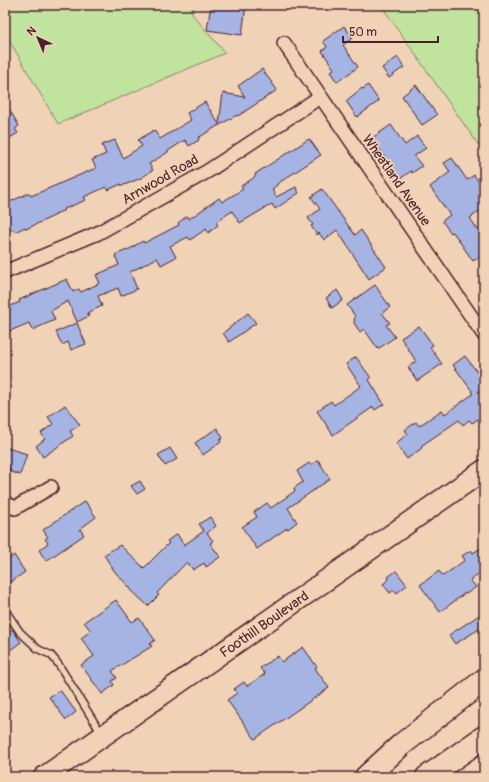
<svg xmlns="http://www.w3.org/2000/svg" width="489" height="782" viewBox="0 0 489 782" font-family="Pangolin,sans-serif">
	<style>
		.green { fill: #c0e39d; stroke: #858164 }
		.building { fill: #a5b4e3; stroke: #4a1f2b }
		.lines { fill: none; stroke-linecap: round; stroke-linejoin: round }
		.lane-casing { stroke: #4a1f2b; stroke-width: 9 }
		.street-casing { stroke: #4a1f2b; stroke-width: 16 }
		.primary-casing { stroke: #4a1f2b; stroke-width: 23 }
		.highway-casing { stroke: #4a1f2b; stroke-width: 25 }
		.lane { stroke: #f0d3b6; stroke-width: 6 }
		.street { stroke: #f0d3b6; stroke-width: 13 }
		.primary { stroke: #f0d3b6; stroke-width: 20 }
		.highway { stroke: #f0d3b6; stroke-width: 22 }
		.labels { text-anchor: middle; stroke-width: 3.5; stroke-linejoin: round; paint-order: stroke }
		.street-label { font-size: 14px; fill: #4a1f2b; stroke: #f0d3b6 }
	</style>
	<rect width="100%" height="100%" fill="#f0d3b6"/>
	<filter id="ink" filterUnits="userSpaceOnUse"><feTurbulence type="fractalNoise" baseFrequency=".025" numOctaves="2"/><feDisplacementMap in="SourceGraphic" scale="8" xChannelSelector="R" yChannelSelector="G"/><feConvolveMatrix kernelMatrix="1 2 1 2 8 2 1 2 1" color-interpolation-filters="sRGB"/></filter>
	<g filter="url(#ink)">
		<path class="green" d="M5,5H194L192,14L225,53L58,124L5,33Z
			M381,5H484V153Z"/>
		<path class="building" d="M211,5H246L242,35L207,30Z
			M344,26L353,38L343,45L358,67L337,82L330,72L334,69L322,51L327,47L323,41Z
			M398,57L404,67L389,78L382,68Z
			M262,69L277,90L238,116L237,115L218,126L219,125L198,138L199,140L189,146L185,140L168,151V152L149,164L153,170L141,178L122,186L121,184L108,190L106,187L84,197L86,200L64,209L65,210L55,214L56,215L26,229L25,227L15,232L13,229L5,233V204L29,193L31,196L96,168L92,160L106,154L102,145L115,140L123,158L142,146L138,140L154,130L160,139L191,120L187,113L205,102L219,124L223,93L245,97L238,86Z
			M368,85L379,101L357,117L346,101L362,88L363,89Z
			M416,85L437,115L422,125L402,96Z
			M5,102L19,126L15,129L18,133L5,141Z
			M391,125L405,145L417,136L426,148L414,156L422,166L412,173L411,171L400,179L372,138Z
			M309,139L321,155L277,184V185L272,189L276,197L296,187L299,193L275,209L272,204L240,223L232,211L216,222L218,225L208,233L206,229L190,240L188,237L170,246L176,257L161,265L157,258L130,272L137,289L121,296L118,288L98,296L102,306L87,313L89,316L77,322L68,301L51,311L55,320L32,330L29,323L5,333V308L20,302L19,300L67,279L73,292L79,289L81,292L100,283L96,275L119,265L115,255L134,247V246L143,241L144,243L179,225L178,223L187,216L189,219L219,198L222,202L243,189L241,186L252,179L256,175L255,174Z
			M452,158L467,180L474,175L484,189V208L470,218L484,239V254L473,261L453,232L451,233L442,221L450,215L430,187L450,172L444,163Z
			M322,189L355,235L361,230L386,267L369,279L337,230L324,240L319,233L317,235L311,226L313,225L308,218L320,209L311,197Z
			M375,285L390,307L382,313L390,323L386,325L395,337L378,349L364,329L360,332L354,323L355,316L347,305Z
			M337,290L343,300L332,308L326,298Z
			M248,313L256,323L229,342L223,333Z
			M77,323L86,344L71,350L68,342L62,345L56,332Z
			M419,326L433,345L430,347L442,364L417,381L408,367L416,361L401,338Z
			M465,356L484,381V415L472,423L469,420L463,425L459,420L421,446L422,448L407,459L396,443L408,434L405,430L416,422L419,426L442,410L445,414L473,394L471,392L472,391L453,365Z
			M356,357L371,378L369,380L384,404L375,410L373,407L333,435L317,411L331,401L334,405L361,386L346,364Z
			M65,405L80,425L70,431L73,436L43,457L36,446L45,439L41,433L53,424L48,417Z
			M217,428L223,438L220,440L221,442L203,455L195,443Z
			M5,447L27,454L20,475L9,471L10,468L5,467Z
			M170,448L177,459L165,466L158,455Z
			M318,460L330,479L288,508L297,522L288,529L287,528L257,549L242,527L257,517L254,512L267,503L271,508L295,491L294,488L303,482L297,471L309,463L311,465Z
			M140,481L145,489L137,494L131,486Z
			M85,501L96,517L80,529L84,535L46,561L39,550L48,543L45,539L48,537L43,530Z
			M210,517L216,526L207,533L213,541L210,543L220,557L206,567L204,563L193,570L187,562L157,593L159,595L148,606L131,590V589L115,572L104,555L120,545L144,568L169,543L167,541L177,534L184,545L204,531L199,524Z
			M484,546V570L470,580L476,587L466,594L465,593L440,612L420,585L439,571L443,576L465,560L462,556L471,550L473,553Z
			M14,555L25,572L5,586V562Z
			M396,571L407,585L397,593L394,590L390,593L383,584L389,579L388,577Z
			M116,600L132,622L139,618L155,640L150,644L152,646L149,648L112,671L117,678L112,681L114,685L102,694L81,665L94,656L81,638L91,631L84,622Z
			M484,612V626L455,644L449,635Z
			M12,629L21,642L5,654V634Z
			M303,647L317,667L315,668L329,688L255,739L227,700L237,693L234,689L244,682L247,686L265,674L260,668L278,656L282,662Z
			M60,690L76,712L66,720L49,697Z"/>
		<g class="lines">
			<defs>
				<path id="lane" d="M5,610L20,632L38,649L51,655L59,665L101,733"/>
				<path id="street" d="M284,43L484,335
					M5,272L98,233L208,171L320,97
					M5,503L15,508L51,487"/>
				<path id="primary" d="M44,777L484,470"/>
				<path id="highway" d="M366,777L401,745L484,680
					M427,777L484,737"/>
			</defs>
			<use href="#lane" class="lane-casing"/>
			<use href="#street" class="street-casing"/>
			<use href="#primary" class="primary-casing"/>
			<use href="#highway" class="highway-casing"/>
			<use href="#lane" class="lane"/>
			<use href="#street" class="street"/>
			<use href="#primary" class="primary"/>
			<use href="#highway" class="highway"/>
		</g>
	</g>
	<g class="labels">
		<g class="street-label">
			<text transform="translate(160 179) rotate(-30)" y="5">Arnwood Road</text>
			<text transform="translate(397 180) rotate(55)" y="5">Wheatland Avenue</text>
			<text transform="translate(264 624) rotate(-35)" y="5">Foothill Boulevard</text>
		</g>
	</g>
	<rect width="489" height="782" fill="none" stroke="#f0d3b6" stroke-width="20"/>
	<rect x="10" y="10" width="469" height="762" fill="none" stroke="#4a1f2b" stroke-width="1.5" filter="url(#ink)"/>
	<g transform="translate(38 38) rotate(316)" stroke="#f0d3b6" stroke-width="3" paint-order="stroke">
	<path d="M0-3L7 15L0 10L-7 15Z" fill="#4a1f2b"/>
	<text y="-6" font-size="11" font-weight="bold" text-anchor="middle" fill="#4a1f2b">N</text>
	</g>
	<path d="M343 36v6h95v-6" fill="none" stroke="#4a1f2b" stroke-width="2"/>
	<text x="349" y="36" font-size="12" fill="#4a1f2b" stroke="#f0d3b6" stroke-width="3" paint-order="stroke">50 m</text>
</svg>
